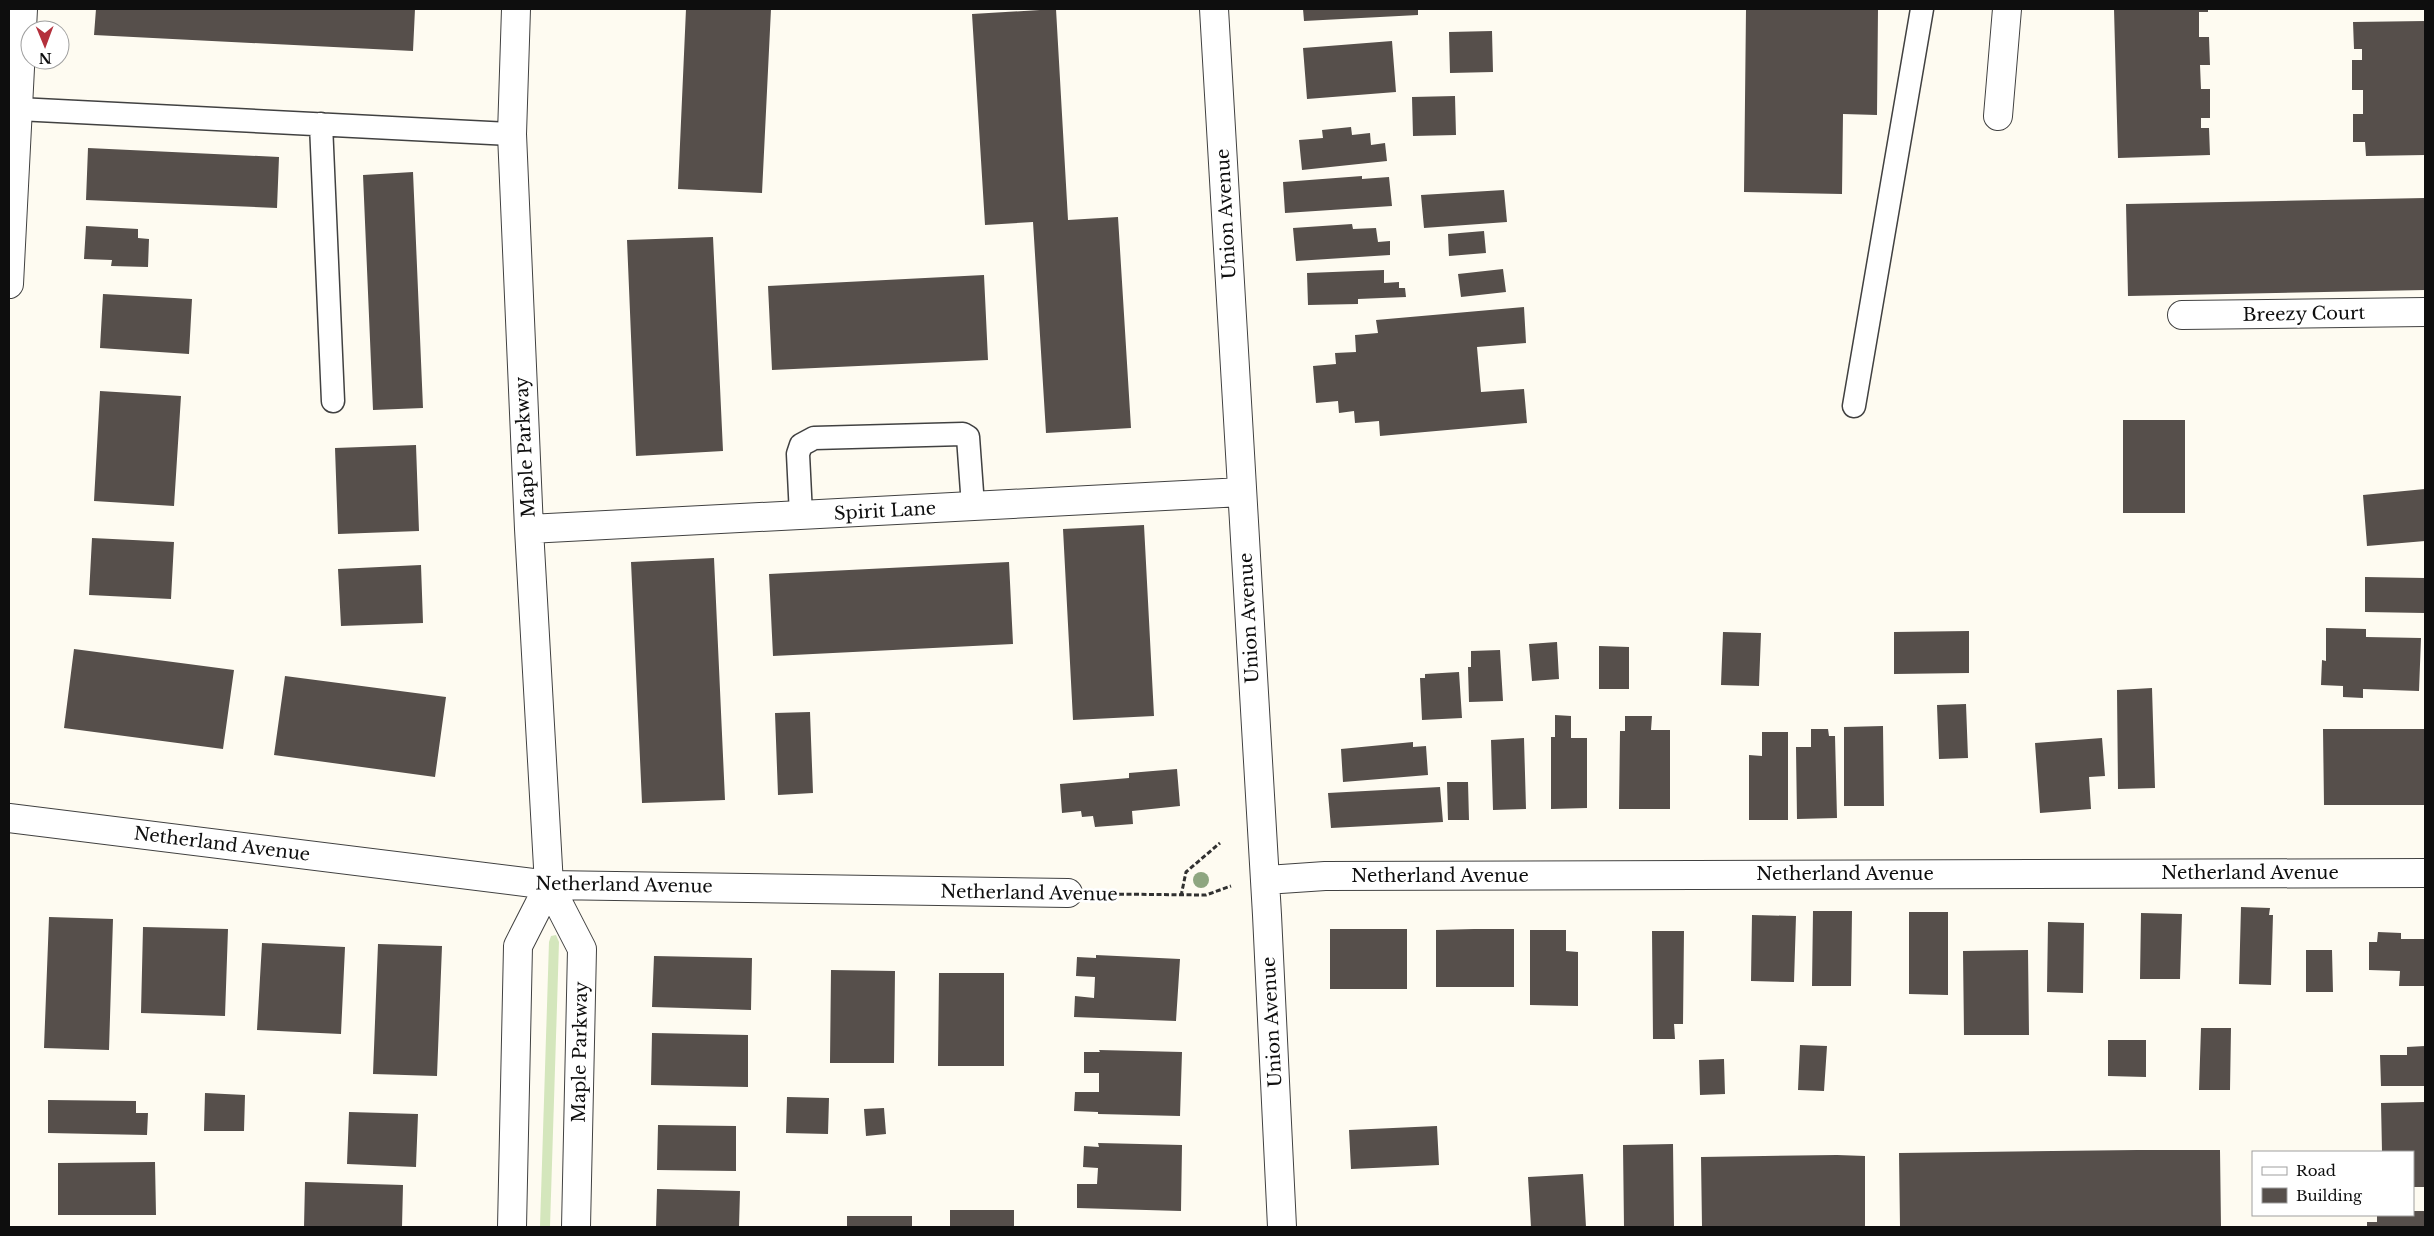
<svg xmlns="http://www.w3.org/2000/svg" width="2434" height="1236" viewBox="0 0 2434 1236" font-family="'Libre Baskerville',serif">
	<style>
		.green { fill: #d4e6bc }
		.building { fill: #564f4b }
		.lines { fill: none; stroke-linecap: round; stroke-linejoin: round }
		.lane-casing { stroke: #414141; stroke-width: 25 }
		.street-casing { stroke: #414141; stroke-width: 30 }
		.path { stroke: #303030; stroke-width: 3; stroke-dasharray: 5 2.5; stroke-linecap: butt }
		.lane { stroke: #fff; stroke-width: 22 }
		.street { stroke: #fff; stroke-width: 28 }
		.tree { fill: #8ea680 }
		.labels { text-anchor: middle; stroke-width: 5; stroke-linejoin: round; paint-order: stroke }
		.street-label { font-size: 18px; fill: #0e0e0e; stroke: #fff }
	</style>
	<rect width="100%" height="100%" fill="#fefbf1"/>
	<path class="green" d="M556,935L559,942L550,1227H540L549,942L551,936Z"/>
	<path class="building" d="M96,9H415L413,51L94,35Z
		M686,9H771L762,193L678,189Z
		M1056,9L1068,220L1118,217L1131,428L1046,433L1033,222L985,225L972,14Z
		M1303,9H1418V15L1304,21Z
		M1746,9H1878L1877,115L1843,114L1842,194L1744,192Z
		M2114,9H2208V12H2199V37H2209L2210,65H2200L2201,89H2210V118H2201V128H2209L2210,155L2118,158Z
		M2425,21V155L2366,156L2365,142H2353V114H2363V90H2352V60H2362V49H2354L2353,22Z
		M1492,31L1493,72L1450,73L1449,32Z
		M1392,41L1396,92L1307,99L1303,48Z
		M1455,96L1456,135L1413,136L1412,97Z
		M1351,127L1352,135L1370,133L1371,145L1385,143L1387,161L1302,170L1299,140L1323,138L1322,130Z
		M88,148L279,157L277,208L86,200Z
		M413,172L423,408L373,410L363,175Z
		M1362,176V179L1389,177L1392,206L1285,213L1283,182Z
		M1504,190L1507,222L1424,228L1421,195Z
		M2425,198V290L2128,296L2126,204Z
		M1352,224L1353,229L1376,228L1378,242L1390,241V255L1296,261L1293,228Z
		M86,226L138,229V238L149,239L148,267L111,266L112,260L84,259Z
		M1484,231L1486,253L1449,256L1448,234Z
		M713,237L723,451L636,456L627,240Z
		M1503,269L1506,292L1461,297L1458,274Z
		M1384,270V283L1399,282V288H1405L1406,297L1358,299V304L1308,305L1307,273Z
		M984,275L988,360L772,370L768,286Z
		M103,294L192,299L189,354L100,348Z
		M1524,307L1526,343L1477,347L1481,392L1524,389L1527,423L1380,436L1379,421L1355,423L1354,411L1339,413L1338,401L1316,403L1313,366L1336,364L1335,353L1356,352L1355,335L1378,333L1376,320Z
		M100,391L181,396L174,506L94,501Z
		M2123,420H2185V513H2123Z
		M416,445L419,531L338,534L335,448Z
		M2425,489V541L2367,546L2363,495Z
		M1144,525L1154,716L1073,720L1063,529Z
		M92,538L174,542L171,599L89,595Z
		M714,558L725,800L642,803L631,562Z
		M1009,562L1013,644L773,656L769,574Z
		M421,565L423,623L341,626L338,569Z
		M2365,577L2425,578V613L2365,612Z
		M2326,628L2366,629V637L2421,638L2419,691L2363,689V698L2343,697V686L2321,685L2322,660L2326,661Z
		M1969,631V673L1894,674V632Z
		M1723,632L1761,633L1759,686L1721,685Z
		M1557,642L1559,679L1532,681L1529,644Z
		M1599,646L1629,647V689H1599Z
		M74,649L234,670L223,749L64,728Z
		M1500,650L1503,701L1469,702L1468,667H1471V651Z
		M1459,672L1462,718L1422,720L1420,678H1425V674Z
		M285,676L446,697L435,777L274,755Z
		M2152,688L2155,788L2118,789L2117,690Z
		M1966,704L1968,758L1939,759L1937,705Z
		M810,712L813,793L778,795L775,713Z
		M1555,715L1571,716V738H1587V808L1551,809V737H1555Z
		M1625,716H1652L1651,730H1670V809H1619L1620,731H1625Z
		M1883,726L1884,806H1844V727Z
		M1811,729H1828L1829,736H1835L1837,818L1797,819L1796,747H1811Z
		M2323,729H2425V805H2324Z
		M1762,732H1788V820H1749V755L1762,756Z
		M1524,738L1526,809L1493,810L1491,740Z
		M2102,738L2105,776L2089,777L2091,809L2040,813L2035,743Z
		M1413,742V747L1426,746L1428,775L1343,782L1341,749Z
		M1177,769L1180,806L1132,811L1133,824L1095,827L1093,816L1082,817L1081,811L1062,813L1060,784L1129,778V773Z
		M1447,782H1468L1469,820H1448Z
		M1440,787L1443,822L1331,828L1328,793Z
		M2241,907L2270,908L2269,915H2273L2271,985L2239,984Z
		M1813,911H1852L1851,986H1812Z
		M1909,912H1948V995L1909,994Z
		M2141,913L2182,914L2180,979H2140Z
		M1752,915L1796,916L1794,982L1751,981Z
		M49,917L113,919L109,1050L44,1048Z
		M2048,922L2084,923L2083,993L2047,992Z
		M143,927L228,929L225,1016L141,1013Z
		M1330,929H1407V989H1330Z
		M1474,929H1514V987H1436V930Z
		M1530,930H1566V951L1578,952V1006L1530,1005Z
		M1652,931H1684L1683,1024H1674L1675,1039H1653Z
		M2378,932L2401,933V939H2425V986H2399L2400,971L2369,970V942H2377Z
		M262,943L345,947L341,1034L257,1030Z
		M378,944L442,946L437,1076L373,1074Z
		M2028,950L2029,1035H1964L1963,951Z
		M2306,950H2332L2333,992H2306Z
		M1096,955L1180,959L1176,1021L1074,1017L1075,996L1094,998L1095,977L1076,976L1077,957L1096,958Z
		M654,956L752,958L751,1010L652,1007Z
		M831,970L895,971L894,1063H830Z
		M939,973H1004V1066H938Z
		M2201,1028H2231L2230,1090H2199Z
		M652,1033L748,1035V1087L651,1085Z
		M2108,1040H2146V1077L2108,1076Z
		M1800,1045L1827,1046L1824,1091L1798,1090Z
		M2425,1046V1086H2381L2380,1055H2407V1047Z
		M1099,1050L1182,1052L1180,1116L1098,1114V1112L1074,1111L1075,1092H1099V1073H1084V1052H1100Z
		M1724,1059L1725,1094L1700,1095L1699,1060Z
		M205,1093L245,1095L244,1131H204Z
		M787,1097L829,1098L828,1134L786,1133Z
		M48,1100L136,1101V1113H148L147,1135L48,1133Z
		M2425,1102V1187H2413V1152H2382L2381,1103Z
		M884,1108L886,1134L866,1136L864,1109Z
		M349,1112L418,1114L416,1167L347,1164Z
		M658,1125L736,1126V1171L657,1170Z
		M1437,1126L1439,1165L1351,1169L1349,1130Z
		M1098,1143L1182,1145L1181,1211L1077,1208V1184H1097L1098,1168L1083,1167L1084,1146L1099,1147Z
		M1673,1144L1674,1227H1624L1623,1145Z
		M2137,1150H2220L2221,1227H1900L1899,1153Z
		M1837,1155L1865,1156V1227H1702L1701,1157Z
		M155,1162L156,1215H58V1163Z
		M1583,1174L1586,1227H1531L1528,1177Z
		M305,1182L403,1185L402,1227H304Z
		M657,1189L740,1191L739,1227H656Z
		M950,1210H1014V1227H950Z
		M2413,1211H2425V1227H2367V1222H2377V1215H2413Z
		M847,1216H912V1227H847Z"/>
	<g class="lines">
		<defs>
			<path id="lane" d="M18,109L512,134
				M321,124L333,401
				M1854,406L1922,9
				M801,515L798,454L801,445L814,438L963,434L968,437L973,506"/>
			<path id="street" d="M516,9L512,134L529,529L549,885L582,949L576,1227
				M1214,9L1267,915L1282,1227
				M1998,116L2007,9
				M9,284L23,9
				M2182,315L2425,312
				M529,529L1242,492
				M9,818L549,885L1068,893
				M1265,880L1325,876L2425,873
				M512,1227L518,946L549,885"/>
		</defs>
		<use href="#lane" class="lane-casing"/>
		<use href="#street" class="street-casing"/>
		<path class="path" d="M1104,894L1206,895L1231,886
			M1181,896L1186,872L1220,843"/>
		<use href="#lane" class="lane"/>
		<use href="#street" class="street"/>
	</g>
	<circle class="tree" cx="1201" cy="880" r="8"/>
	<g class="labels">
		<g class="street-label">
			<text transform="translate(1226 214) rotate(-93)" y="6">Union Avenue</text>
			<text transform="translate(2304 314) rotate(-1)" y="6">Breezy Court</text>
			<text transform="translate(525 447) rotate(-93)" y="6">Maple Parkway</text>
			<text transform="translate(885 511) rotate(-3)" y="6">Spirit Lane</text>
			<text transform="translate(1249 618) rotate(-93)" y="6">Union Avenue</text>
			<text transform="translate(222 844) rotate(7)" y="6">Netherland Avenue</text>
			<text x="2250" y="879">Netherland Avenue</text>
			<text x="1845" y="880">Netherland Avenue</text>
			<text x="1440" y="882">Netherland Avenue</text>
			<text transform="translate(624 885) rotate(1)" y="6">Netherland Avenue</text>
			<text transform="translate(1029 893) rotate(1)" y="6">Netherland Avenue</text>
			<text transform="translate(1272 1022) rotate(-93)" y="6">Union Avenue</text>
			<text transform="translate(580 1052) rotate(-89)" y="6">Maple Parkway</text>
		</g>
	</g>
	<rect width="2434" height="1236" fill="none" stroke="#0e0e0e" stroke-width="20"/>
	<rect x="2252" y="1151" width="162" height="65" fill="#ffffff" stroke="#9f9f9f"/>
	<rect x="2262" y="1167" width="25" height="8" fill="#ffffff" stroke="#9f9f9f"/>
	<text x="2296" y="1176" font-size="15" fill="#0e0e0e">Road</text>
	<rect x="2262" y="1188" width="25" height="15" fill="#564f4b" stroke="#9f9f9f"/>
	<text x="2296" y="1201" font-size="15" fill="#0e0e0e">Building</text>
	<g transform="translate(45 45) rotate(179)"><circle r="24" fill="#ffffff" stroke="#9f9f9f"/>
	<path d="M0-4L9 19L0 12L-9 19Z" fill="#b4303c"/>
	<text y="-8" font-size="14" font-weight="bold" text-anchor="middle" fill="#0e0e0e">N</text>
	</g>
</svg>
